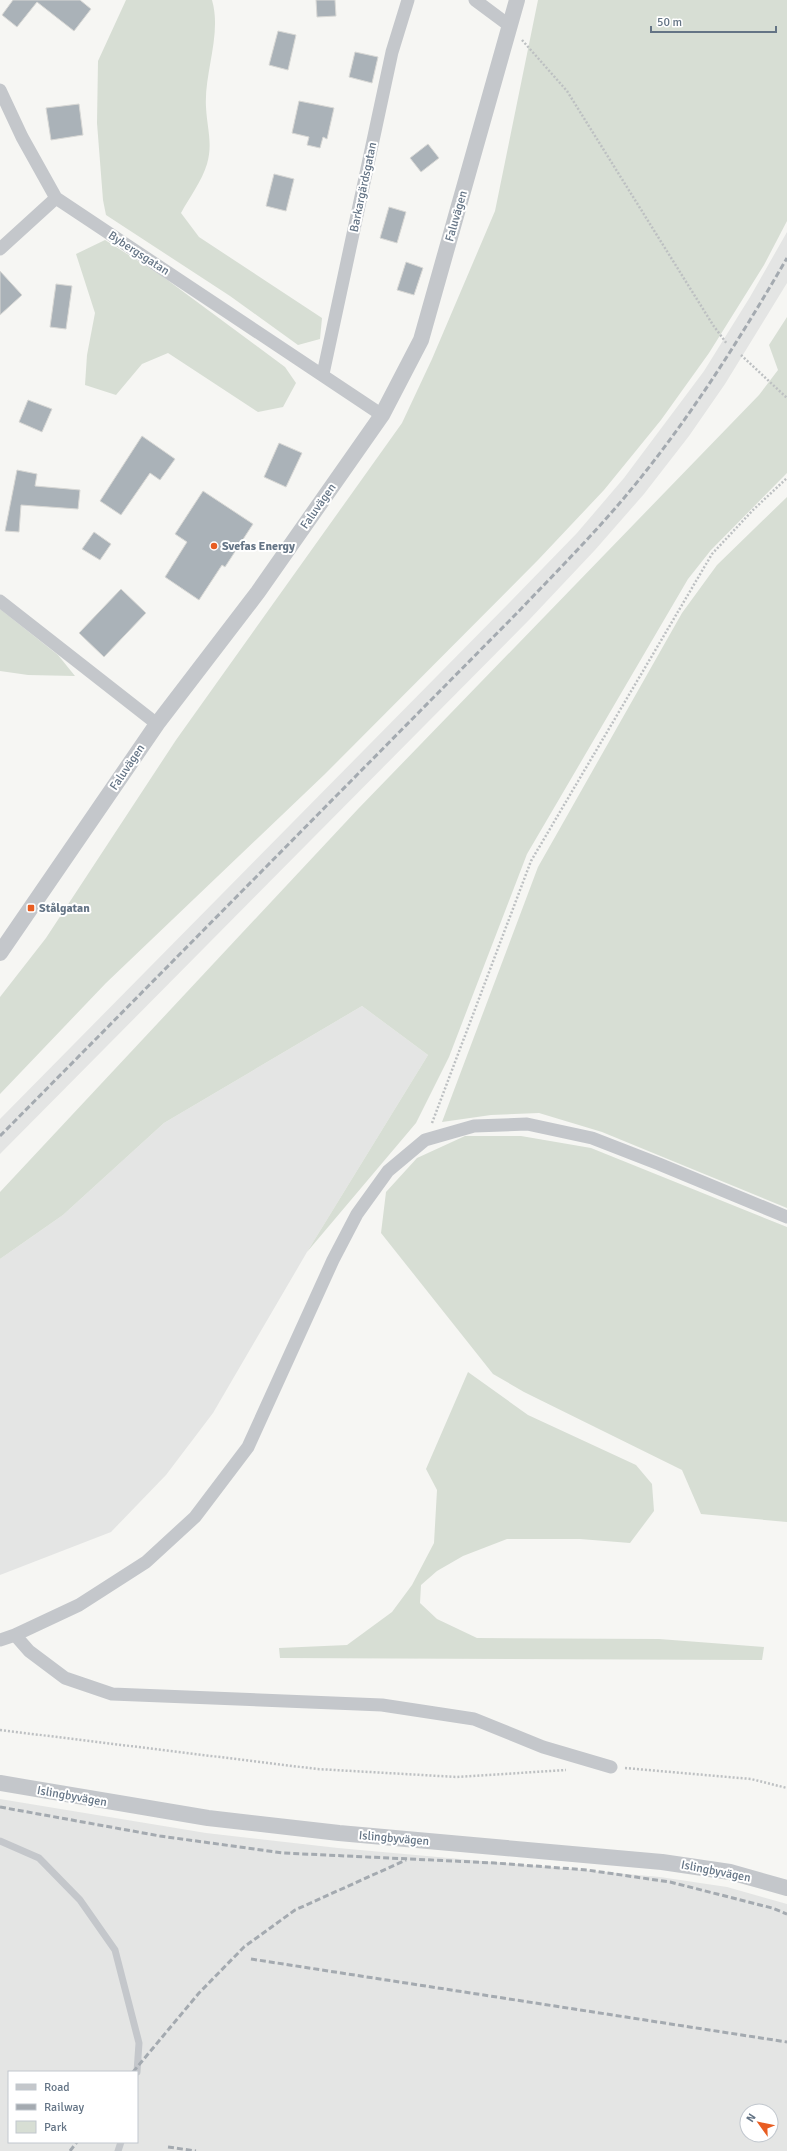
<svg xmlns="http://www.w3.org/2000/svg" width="787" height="2151" viewBox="0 0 787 2151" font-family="Signika,sans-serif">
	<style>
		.built { fill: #e4e5e4; fill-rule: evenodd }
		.green { fill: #d7ded4 }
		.building { fill: #aab2b8; stroke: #d8d8d5 }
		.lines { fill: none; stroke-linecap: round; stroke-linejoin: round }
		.path { stroke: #bdc0c2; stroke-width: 2.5; stroke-dasharray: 2 2; stroke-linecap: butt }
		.service { stroke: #c4c7cb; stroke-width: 7 }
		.minor { stroke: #c4c7cb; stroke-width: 13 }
		.tertiary { stroke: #c4c7cb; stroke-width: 16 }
		.rail { stroke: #a4aab0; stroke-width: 3; stroke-dasharray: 6 3; stroke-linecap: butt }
		.poi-dot { fill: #e85d22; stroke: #fff; stroke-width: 1.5 }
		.labels { text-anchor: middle; stroke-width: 4; stroke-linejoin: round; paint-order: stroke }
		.street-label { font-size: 12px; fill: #647485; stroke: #fff }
		.poi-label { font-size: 12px; font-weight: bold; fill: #647485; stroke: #fff; text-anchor: start }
	</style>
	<rect width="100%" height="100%" fill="#f6f6f3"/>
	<path class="built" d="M787,232V283L725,384L689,436L644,494L595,550L529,620L0,1154V1119L510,602L577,533L624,478L704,371L750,297Z
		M362,1006L428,1055L307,1252L213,1413L166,1475L111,1532L0,1575V1259L63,1215L164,1123Z
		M0,1799L206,1833L338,1848L660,1877L727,1887L787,1904V2151H0ZM9,2072H137V2142H9ZM747,2111H771V2135H747Z"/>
	<path class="green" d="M126,0H212C222,34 204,73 206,107C207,128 213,143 207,164C202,181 189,198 181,213L199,237L322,318L320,339L298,345L230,296L106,215L103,200L97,123L98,61Z
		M538,0H787V221L764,265L709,353L661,420L604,490L538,560L325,774L106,983L0,1094V997L46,938L176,740L402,423L432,359L495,211Z
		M105,240L162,276L285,367L296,383L283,407L258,412L168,353L142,364L116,395L85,385L87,355L95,313L76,254Z
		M787,317V473L711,550L688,579L527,854L449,1057L416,1123L307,1252L428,1055L362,1006L164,1123L63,1215L0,1259V1192L358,809L759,395L778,370L769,345Z
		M787,497V1208L602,1132L539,1113L491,1115L442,1122L538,867L682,613L717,565Z
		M0,609L58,655L75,676L28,675L0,671Z
		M465,1136H521L591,1148L787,1227V1522L701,1514L682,1470L524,1392L493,1374L381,1233L386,1192L417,1158Z
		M468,1372L528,1415L636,1465L652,1484L654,1511L630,1543L580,1539H507L463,1556L437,1571L421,1585L420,1603L437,1619L477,1638L659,1639L764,1647L762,1660L280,1658L279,1648L347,1645L392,1612L412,1585L434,1543L437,1490L426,1469Z"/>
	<path class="building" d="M13,0H80L91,9L74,31L37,2L17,27L2,15Z
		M316,0H335L336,16L317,17Z
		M278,31L296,35L288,70L269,65Z
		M355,52L378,57L372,83L349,77Z
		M299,101L334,108L327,139L323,137L320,148L307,145L309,137L292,133Z
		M79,104L83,135L51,140L46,108Z
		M428,144L439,158L421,172L410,158Z
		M274,174L294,179L286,211L266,206Z
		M389,207L406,212L397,243L380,238Z
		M406,262L423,268L414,295L397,290Z
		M0,271L22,295L0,315Z
		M56,284L72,286L66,329L50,327Z
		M28,400L52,409L42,432L19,422Z
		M142,436L175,459L160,480L150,473L121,515L100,501Z
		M279,443L302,453L286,487L264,477Z
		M17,470L37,474L35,486L80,490L78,509L21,505L19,532L5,531Z
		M203,491L253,524L225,567L222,565L199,600L165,577L187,542L175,534Z
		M94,532L111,544L100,560L82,549Z
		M121,589L146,613L104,657L79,633Z"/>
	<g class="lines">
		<path class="path" d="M522,40L567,91L713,325L727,344
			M741,355L787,398
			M432,1123L531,861L712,554L753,510L787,478
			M0,1730L317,1769L457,1777L566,1770
			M625,1768L751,1779L787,1788"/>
		<path class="service" d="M0,1841L39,1858L80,1900L115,1950L139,2043L137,2072
			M118,2151L121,2142"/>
		<path class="minor" d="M475,0L510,26
			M0,90L22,137L56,198L382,415
			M0,249L56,198
			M323,374L392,52L408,0
			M0,601L157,724
			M15,1635L29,1651L65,1678L112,1694L382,1705L474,1719L543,1747L611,1767
			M0,1640L15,1635L79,1605L146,1562L195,1517L248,1447L333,1260L357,1214L388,1171L425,1140L474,1126L527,1124L592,1138L659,1164L787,1217"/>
		<path class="tertiary" d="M0,953L157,724L258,592L382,415L421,340L517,0
			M0,1783L208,1818L339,1833L662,1862L730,1872L787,1888"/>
		<path class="rail" d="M0,1136L519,611C558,570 598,530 634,486C692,415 741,337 787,258
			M0,1807L160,1836L283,1853L495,1863L587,1870L670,1882L772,1908L787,1914
			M251,1959L787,2042
			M133,2072L199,1993L244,1947L295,1910L406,1860
			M168,2147L196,2151
			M70,2151L77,2142"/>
	</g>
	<g class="poi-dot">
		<circle cx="214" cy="546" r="4"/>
		<rect x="27" y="904" width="8" height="8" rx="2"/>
	</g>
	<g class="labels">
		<g class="street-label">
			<text transform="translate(363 187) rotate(-78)" y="4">Barkargärdsgatan</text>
			<text transform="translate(456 216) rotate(-74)" y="4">Faluvägen</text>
			<text transform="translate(139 253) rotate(33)" y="4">Bybergsgatan</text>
			<text transform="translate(318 506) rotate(-55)" y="4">Faluvägen</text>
			<text transform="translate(127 767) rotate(-56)" y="4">Faluvägen</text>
			<text transform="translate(72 1796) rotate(10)" y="4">Islingbyvägen</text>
			<text transform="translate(394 1838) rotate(5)" y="4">Islingbyvägen</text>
			<text transform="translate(716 1871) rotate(11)" y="4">Islingbyvägen</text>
		</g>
		<g class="poi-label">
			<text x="222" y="550">Svefas Energy</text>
			<text x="39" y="912">Stålgatan</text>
		</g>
	</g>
	<rect x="8" y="2071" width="130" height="72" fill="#ffffff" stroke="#c1c7ce"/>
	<rect x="16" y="2084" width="20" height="6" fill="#c4c7cb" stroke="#c1c7ce"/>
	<text x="44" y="2091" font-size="12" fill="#647485">Road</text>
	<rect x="16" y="2104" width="20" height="6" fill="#a4aab0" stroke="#c1c7ce"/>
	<text x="44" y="2111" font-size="12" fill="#647485">Railway</text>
	<rect x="16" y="2121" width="20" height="12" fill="#d7ded4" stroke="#c1c7ce"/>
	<text x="44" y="2131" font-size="12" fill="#647485">Park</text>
	<g transform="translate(759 2123) rotate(303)"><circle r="19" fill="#ffffff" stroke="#c1c7ce"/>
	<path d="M0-3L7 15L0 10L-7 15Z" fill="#e85d22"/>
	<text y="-6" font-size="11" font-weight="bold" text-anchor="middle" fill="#647485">N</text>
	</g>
	<path d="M651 26v6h125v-6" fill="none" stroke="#647485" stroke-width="2"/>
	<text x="657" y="26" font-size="12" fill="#647485" stroke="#ffffff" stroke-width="3" paint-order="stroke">50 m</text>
</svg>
